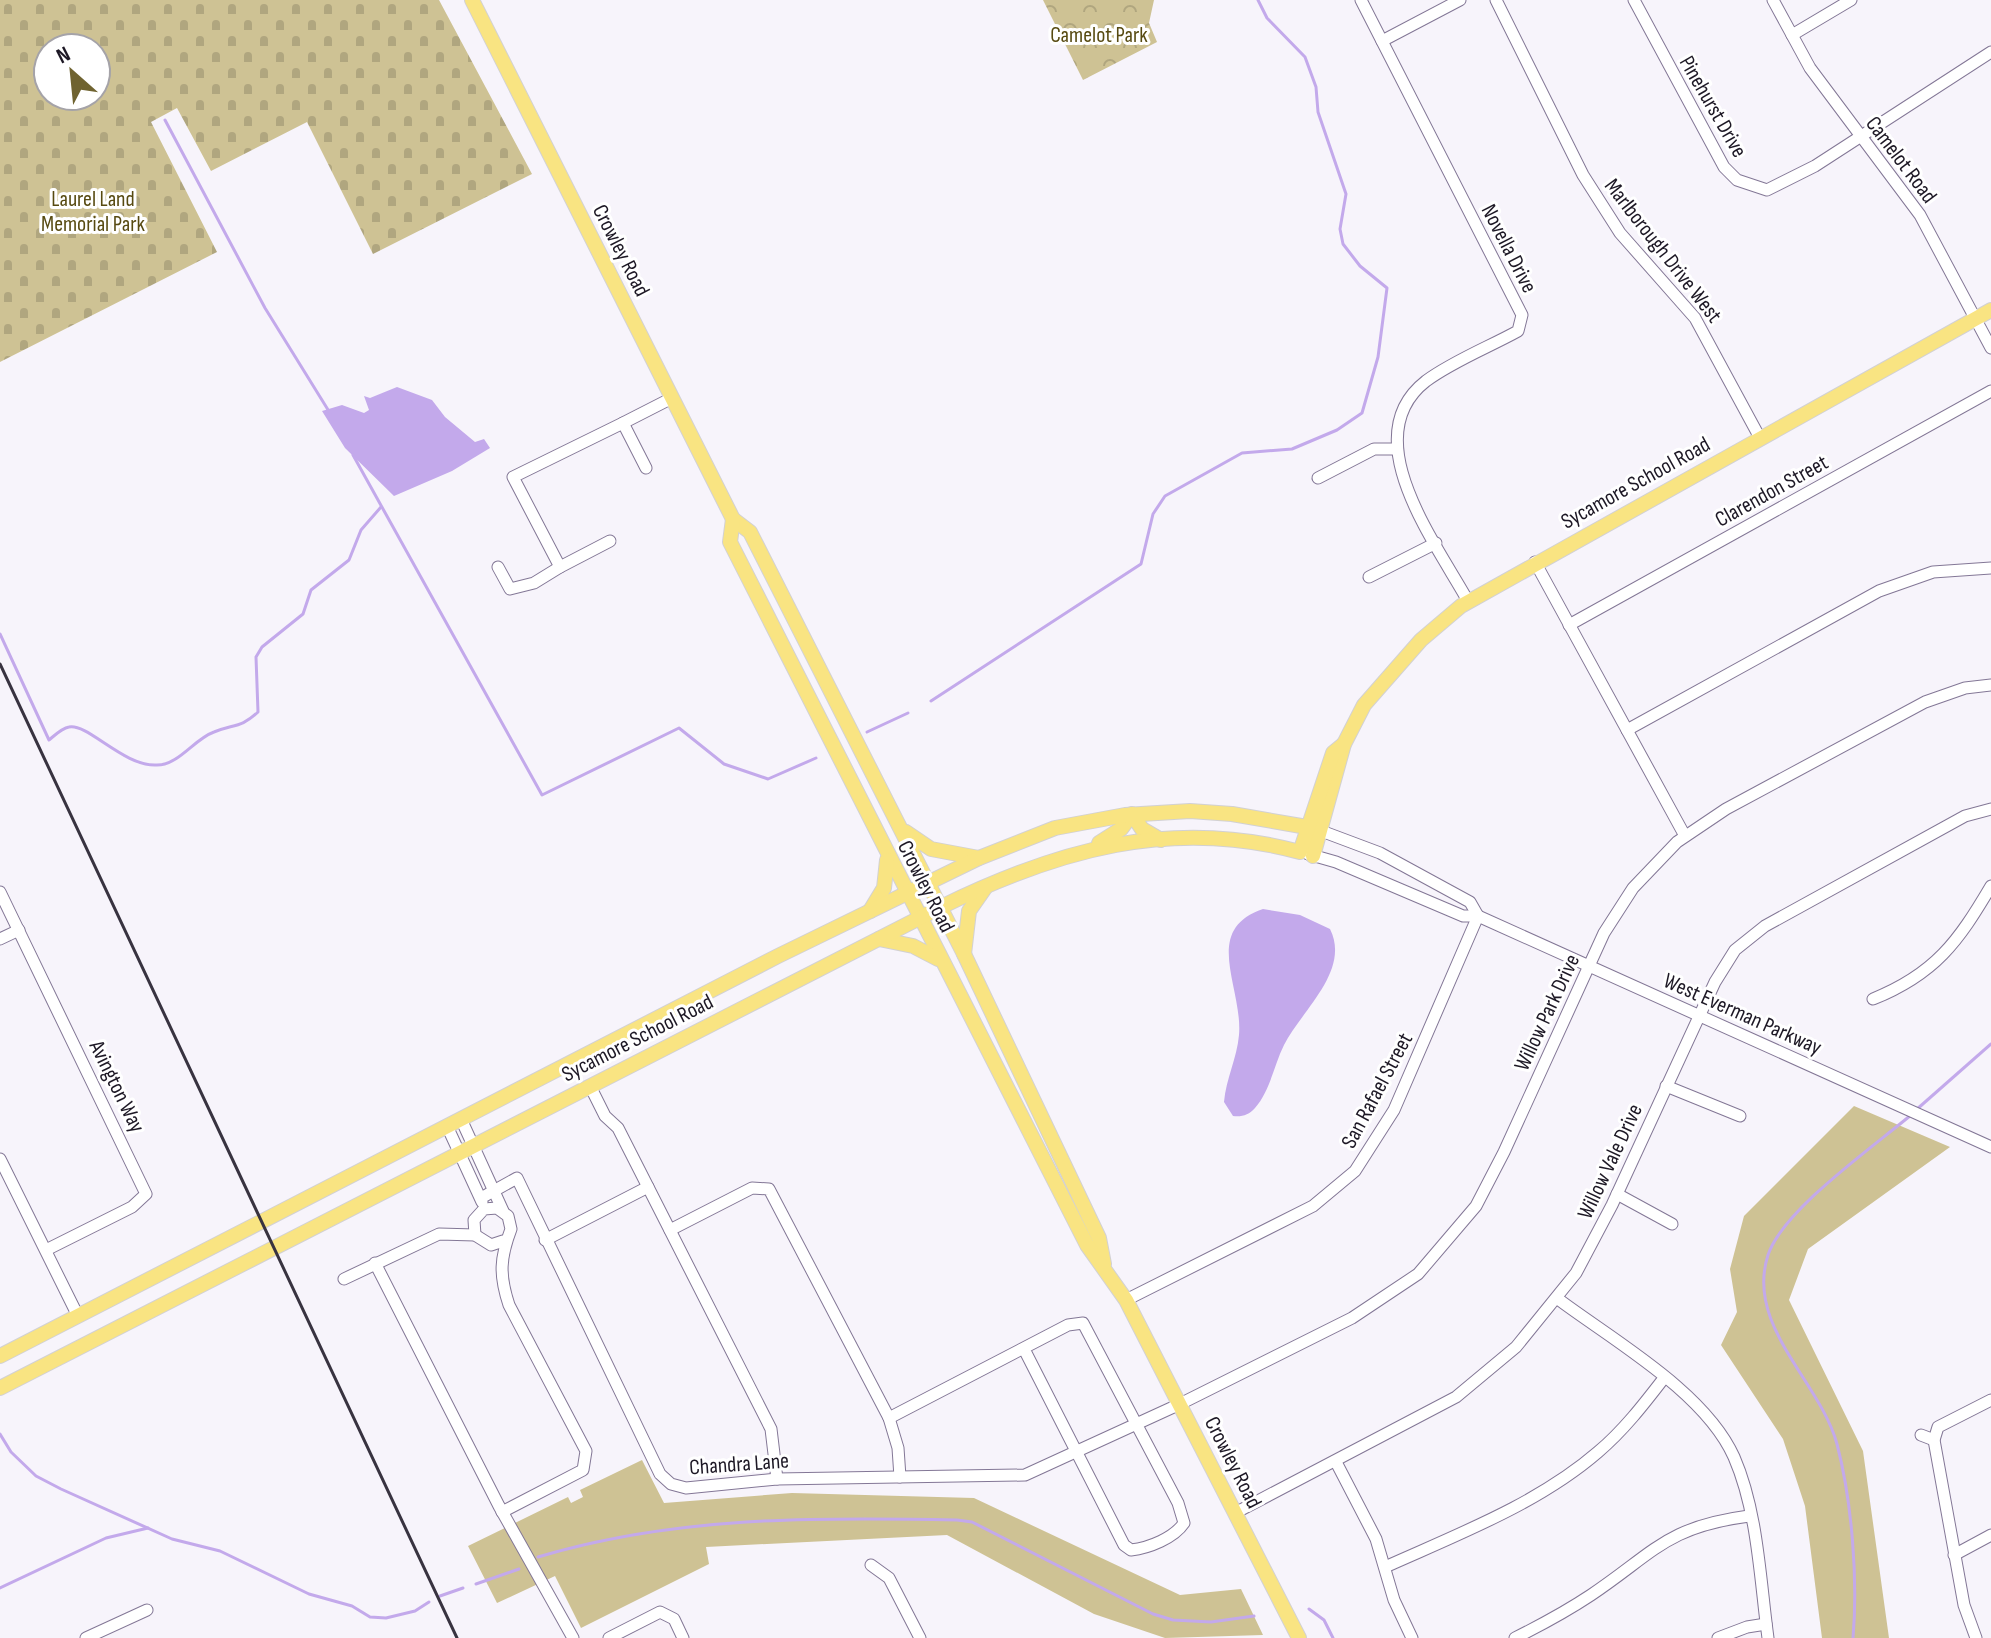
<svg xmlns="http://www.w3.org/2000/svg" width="1991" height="1638" font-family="'Sofia Sans Condensed',sans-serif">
	<defs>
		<pattern id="cemetery-stones" width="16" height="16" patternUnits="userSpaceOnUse" patternTransform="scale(2)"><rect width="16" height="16" fill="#cec294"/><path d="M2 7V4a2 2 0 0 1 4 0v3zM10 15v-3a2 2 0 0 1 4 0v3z" fill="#b0a67f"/></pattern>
		<pattern id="park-crowns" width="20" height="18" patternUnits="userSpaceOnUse" patternTransform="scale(2)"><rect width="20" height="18" fill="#cec294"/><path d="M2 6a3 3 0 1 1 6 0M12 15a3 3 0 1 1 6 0" fill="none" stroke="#b0a67f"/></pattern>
	</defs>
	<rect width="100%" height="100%" fill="#f7f4fb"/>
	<g fill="#cec294">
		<polygon points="1854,1106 1950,1147 1808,1249 1789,1300 1863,1451 1889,1638 1822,1638 1805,1506 1783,1439 1721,1345 1737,1312 1730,1269 1744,1216"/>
		<polygon points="642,1460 664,1503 792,1493 974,1498 1180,1595 1241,1589 1263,1635 1165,1638 1094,1614 947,1535 706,1547 709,1564 581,1628 555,1576 497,1603 468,1546 568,1497 571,1503 583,1497 580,1490"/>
	</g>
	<path fill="url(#cemetery-stones)" fill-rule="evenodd" d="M0,0H439L532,174L373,254L307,122L211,171L177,108L151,122L217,252L0,362ZM48,48H96V96H48Z"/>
	<polygon fill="url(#park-crowns)" points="1043,0 1154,0 1149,23 1157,42 1083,80"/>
	<g fill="#c3a9eb">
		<polygon points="397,387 432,400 445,417 475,442 484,439 490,448 452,471 394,496 345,448 322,411 342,405 364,413 369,410 364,396 370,398"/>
		<path d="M1263,909L1300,915L1330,929C1351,971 1301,1011 1284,1045C1274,1065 1270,1091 1255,1108C1249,1115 1242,1117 1233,1116L1224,1102C1226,1079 1237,1058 1239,1035C1243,987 1201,930 1263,909Z"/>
	</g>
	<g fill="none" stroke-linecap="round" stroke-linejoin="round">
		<g stroke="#c3a9eb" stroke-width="3">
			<polyline points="165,120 265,308 330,413"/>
			<polyline points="353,455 542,795 679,728 724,764 768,779 816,758"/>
			<path d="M0,634L49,740C55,735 62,728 69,727C88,723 124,767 157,765C179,765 194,739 214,732C234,724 241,728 258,712L256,657L262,647L303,614L311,590L349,560L361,530L381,507"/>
			<polyline points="931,701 1141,564 1153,514 1165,496 1242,453 1292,449 1337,430 1362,413 1378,357 1387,288 1360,266 1343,244 1340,229 1346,194 1318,112 1316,87 1305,57 1267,18 1258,0"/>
			<polyline points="867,732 908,713"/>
			<polyline points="1916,1110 1991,1044"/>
			<polyline points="0,1434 11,1452 36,1476 61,1489 172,1539 220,1551 309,1594 352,1606 370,1617 386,1618 415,1611 429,1602"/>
			<path d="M538,1557C675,1516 816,1517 957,1520L972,1522L1153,1614L1173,1620L1211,1622L1254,1616"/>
			<polyline points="476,1584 519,1569"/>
			<polyline points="0,1588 106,1538 148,1528"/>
			<polyline points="440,1596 463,1588"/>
			<polyline points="1309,1609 1324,1620 1333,1638"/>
			<path d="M1853,1638C1858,1579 1852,1502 1837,1444C1820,1381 1745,1326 1768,1255C1783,1210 1873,1147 1911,1115"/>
		</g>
		<g stroke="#837796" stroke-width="13">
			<g id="minor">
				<path d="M1361,0L1522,315L1518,331C1489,347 1453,361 1426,381C1354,437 1436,543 1468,601"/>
				<polyline points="1496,0 1583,175 1620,233 1695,318 1760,438"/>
				<polyline points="1634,0 1724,167 1737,180 1767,190 1815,166 1991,52"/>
				<polyline points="1773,0 1810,68 1920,215 1991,348"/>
				<polyline points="1792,35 1851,0"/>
				<polyline points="1382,41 1460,0"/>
				<polyline points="623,423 672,398"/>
				<polyline points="1318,478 1374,449 1397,449"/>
				<polyline points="1535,562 1685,836"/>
				<polyline points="498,567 510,589 534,583 560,567 513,477 623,423 646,468"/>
				<polyline points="560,567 610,541"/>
				<polyline points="1369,577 1436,543"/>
				<polyline points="1569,625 1991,391"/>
				<polyline points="1627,730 1879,591 1933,572 1991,568"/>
				<polyline points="1316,829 1380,853 1470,902 1478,916"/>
				<polyline points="1308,854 1336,862 1463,916 1478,916 1991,1147"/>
				<polyline points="0,892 146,1194 132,1207 46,1250"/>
				<polyline points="0,939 19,930"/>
				<path d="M1873,999C1935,974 1958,942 1991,886"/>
				<polyline points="590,1086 605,1116 618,1128 771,1429 777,1479"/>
				<polyline points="1666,1086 1740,1116"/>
				<polyline points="461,1119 503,1211"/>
				<polyline points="447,1126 482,1202"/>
				<polyline points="0,1159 78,1316"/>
				<polyline points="1617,1194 1672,1224"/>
				<polyline points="481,1198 517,1178 660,1474 671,1484 686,1488 777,1479 1025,1475 1180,1404 1352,1318 1418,1274 1476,1206 1504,1152 1604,933 1633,888 1677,842 1726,809 1925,702 1965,688 1991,685"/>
				<polyline points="670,1230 752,1188 769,1189 889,1418 898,1448 900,1477"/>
				<path d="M475,1235L474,1220L484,1209L497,1208L508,1216L511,1229C500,1258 499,1275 509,1305L586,1451L583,1470L502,1512"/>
				<polyline points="545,1240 648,1187"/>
				<polyline points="375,1263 499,1506 573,1638"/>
				<polyline points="344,1279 439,1234 475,1235 491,1245 503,1241"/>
				<path d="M1558,1299C1614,1341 1705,1392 1734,1457C1758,1512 1760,1580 1768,1638"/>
				<polyline points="1126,1300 1313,1206 1355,1171 1394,1110 1478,916"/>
				<path d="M889,1418L1068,1325L1083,1323L1178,1503L1184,1523C1174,1538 1149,1548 1131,1550L1124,1545L1024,1349"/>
				<polyline points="1921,1435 1934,1440"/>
				<polyline points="1336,1462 1376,1539 1394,1600 1412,1638"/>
				<polyline points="1235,1513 1456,1397 1516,1347 1576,1273 1612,1205 1715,982 1735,950 1765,926 1965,816 1991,809"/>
				<polyline points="1954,1555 1991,1535"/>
				<polyline points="871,1565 889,1578 920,1638"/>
				<path d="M1385,1567C1456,1535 1538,1504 1598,1452C1623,1431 1644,1404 1664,1378"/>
				<polyline points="86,1638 147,1610"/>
				<polyline points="609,1638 660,1612 674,1619 683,1638"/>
				<path d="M1515,1638C1541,1625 1567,1611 1591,1595C1655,1552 1666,1527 1749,1516"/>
				<polyline points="1718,1638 1747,1627 1766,1624"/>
				<polyline points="1976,1638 1964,1605 1934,1440 1938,1427 1991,1400"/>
			</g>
		</g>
		<g stroke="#d2d1d3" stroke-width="16">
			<g id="major">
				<polyline points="472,0 733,519 750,532 964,954 1099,1238 1104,1264"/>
				<polyline points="733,519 730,542 1087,1245 1126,1300 1299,1638"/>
				<polyline points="906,832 931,849 979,858"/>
				<polyline points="1099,843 1121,829 1132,814 1142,829 1161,840"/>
				<polyline points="1313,856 1344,744 1364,705 1421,640 1461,606 1991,310"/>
				<polyline points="870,911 884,888 887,860"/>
				<polyline points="879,939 913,946 938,959"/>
				<polyline points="964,954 969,911 985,888"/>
				<polyline points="0,1356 778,956 979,858 1055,828 1125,815 1190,811 1232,814 1307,827"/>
				<path d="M0,1388L941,907C1057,850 1171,817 1300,852L1333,753L1344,744"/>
			</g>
		</g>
		<use href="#minor" stroke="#fff" stroke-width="11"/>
		<use href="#major" stroke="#f9e482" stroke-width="14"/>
		<polyline stroke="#383340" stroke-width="3" points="0,664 457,1638"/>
	</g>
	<g text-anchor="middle" stroke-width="6" stroke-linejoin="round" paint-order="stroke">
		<g font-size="22" fill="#574a11" stroke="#fff">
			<text x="1099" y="42">Camelot Park</text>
			<text x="93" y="206">Laurel Land<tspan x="93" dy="25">Memorial Park</tspan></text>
		</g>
		<g font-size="22" fill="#1d1825" stroke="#fff">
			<text transform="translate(1714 106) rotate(60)" y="8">Pinehurst Drive</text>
			<text transform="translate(1902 159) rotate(53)" y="8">Camelot Road</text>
			<text transform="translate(1510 248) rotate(63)" y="8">Novella Drive</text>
			<text transform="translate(622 250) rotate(63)" y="8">Crowley Road</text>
			<text transform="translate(1664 250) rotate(52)" y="8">Marlborough Drive West</text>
			<text transform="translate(1635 482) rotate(-29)" y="8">Sycamore School Road</text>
			<text transform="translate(1771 490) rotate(-29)" y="8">Clarendon Street</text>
			<text transform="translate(927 886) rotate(63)" y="8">Crowley Road</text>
			<text transform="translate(1546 1012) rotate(-65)" y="8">Willow Park Drive</text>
			<text transform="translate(1743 1013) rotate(24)" y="8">West Everman Parkway</text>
			<text transform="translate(637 1037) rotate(-27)" y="8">Sycamore School Road</text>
			<text transform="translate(118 1086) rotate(64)" y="8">Avington Way</text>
			<text transform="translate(1376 1090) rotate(-62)" y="8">San Rafael Street</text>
			<text transform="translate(1609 1161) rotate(-65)" y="8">Willow Vale Drive</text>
			<text transform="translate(1234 1462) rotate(63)" y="8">Crowley Road</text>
			<text transform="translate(739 1463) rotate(-4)" y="8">Chandra Lane</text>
		</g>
	</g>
	<g transform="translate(72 72) rotate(333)"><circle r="38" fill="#ffffff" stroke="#a5a3a8" stroke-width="2"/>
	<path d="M0-6L14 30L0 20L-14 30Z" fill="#6f6330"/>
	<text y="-12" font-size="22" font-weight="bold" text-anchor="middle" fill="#1d1825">N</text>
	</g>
</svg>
